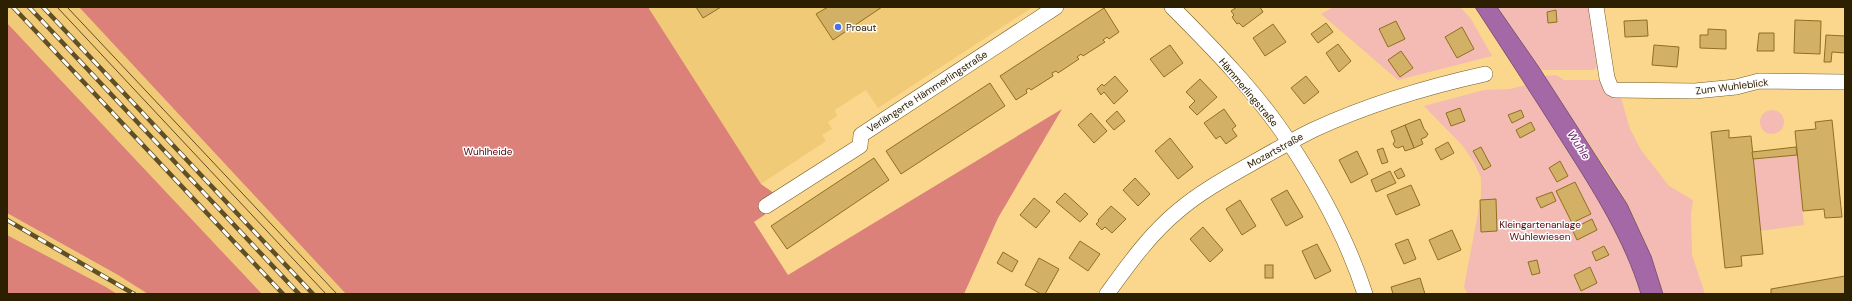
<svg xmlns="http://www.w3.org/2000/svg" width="1852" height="301" font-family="'DM Sans',sans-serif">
	<rect width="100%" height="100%" fill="#fad78c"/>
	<g fill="#f0ca76">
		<polygon points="7,7 79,7 346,294 262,294 7,23"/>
		<polygon points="648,7 1033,7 878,108 866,90 850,100 835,110 837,116 828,122 832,129 822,135 826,141 761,184"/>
		<polygon points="7,213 118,275 148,294 117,294 106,287 7,235"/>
	</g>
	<g fill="#f4bab4">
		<polygon points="1334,7 1460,7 1471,19 1492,56 1398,80 1321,14"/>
		<polygon points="1497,7 1590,7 1598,62 1597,67 1593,70 1540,70"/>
		<path d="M1556,75L1564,80H1598L1620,94L1630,129L1641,150L1669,186L1693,200L1691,214L1692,255L1705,294H1663C1653,263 1643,232 1627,203C1602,159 1570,118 1543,76Z"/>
		<path d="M1526,85C1566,149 1620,222 1641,294H1468L1464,287L1481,197V178L1475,164L1463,146L1424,106L1484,90L1510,89Z"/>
		<circle cx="1772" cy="122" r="12"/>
		<polygon points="1797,155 1804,225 1760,231 1753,159"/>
	</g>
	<g fill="#dc817a">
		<polygon points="79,7 648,7 761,184 785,201 754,222 788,275 1062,109 998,218 964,294 346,294"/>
		<polygon points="7,23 262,294 148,294 118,275 7,213"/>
		<polygon points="7,235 106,287 117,294 7,294"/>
	</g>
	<path fill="#a468a6" stroke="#805274" d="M1475,7H1497L1538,66L1627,204L1651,256L1663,294H1641C1625,241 1594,192 1564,145C1535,99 1505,53 1475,7Z"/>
	<g fill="#d2b065" stroke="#8f6f20">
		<polygon points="696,7 721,7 703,18"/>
		<polygon points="828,7 882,7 833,40 816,14"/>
		<polygon points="1237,7 1260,7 1263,12 1243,27 1239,23 1237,24 1232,17 1234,15 1231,11"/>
		<polygon points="1104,8 1119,32 1109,39 1107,37 1103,40 1105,42 1083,56 1081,54 1077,57 1079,59 1058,73 1056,71 1052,73 1053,76 1031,90 1029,88 1026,90 1027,93 1016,100 1000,76"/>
		<polygon points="1556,10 1557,22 1548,23 1547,12"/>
		<polygon points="1647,20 1648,36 1625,37 1624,21"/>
		<polygon points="1795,20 1821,21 1820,54 1794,53"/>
		<polygon points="1396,21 1405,39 1388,47 1379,29"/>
		<polygon points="1326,23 1333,32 1318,43 1311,34"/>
		<polygon points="1273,24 1286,42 1265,56 1253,38"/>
		<polygon points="1462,27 1474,49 1457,58 1445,37"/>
		<polygon points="1708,29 1726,30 1726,49 1700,48 1700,35 1708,35"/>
		<polygon points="1759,33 1774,33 1774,51 1757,51"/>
		<polygon points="1826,35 1845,36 1845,53 1832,52 1831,62 1824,62"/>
		<polygon points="1338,44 1351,61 1339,72 1326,53"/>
		<polygon points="1170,45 1183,63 1164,77 1150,59"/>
		<polygon points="1654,45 1679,47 1677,67 1652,65"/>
		<polygon points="1401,51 1413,68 1400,77 1388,60"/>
		<polygon points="1115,76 1128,91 1114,104 1104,92 1101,95 1097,89 1102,84 1104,86"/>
		<polygon points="1306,76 1319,92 1304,104 1291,88"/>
		<polygon points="1200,79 1217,97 1197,115 1189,107 1195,101 1186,92"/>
		<polygon points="990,83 1005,106 901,174 886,151"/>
		<polygon points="1460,108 1465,121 1451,126 1446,113"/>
		<polygon points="1224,109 1236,126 1232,129 1237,136 1226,144 1220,136 1216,139 1204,123"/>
		<polygon points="1521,110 1524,117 1512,123 1508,115"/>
		<polygon points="1117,111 1125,121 1114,130 1106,121"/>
		<polygon points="1091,113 1107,131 1094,143 1078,125"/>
		<polygon points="1420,119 1424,129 1428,134 1426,137 1421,139 1423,144 1414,148 1405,125"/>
		<polygon points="1832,120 1842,217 1825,218 1824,209 1803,211 1795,131 1816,129 1815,122"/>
		<polygon points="1531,122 1535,130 1520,138 1516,130"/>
		<polygon points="1405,125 1414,148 1405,151 1403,146 1398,148 1395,147 1393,144 1395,141 1391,131"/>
		<polygon points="1729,130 1729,138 1751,136 1763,254 1741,256 1742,266 1725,268 1711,132"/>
		<polygon points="1170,138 1193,167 1178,179 1155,151"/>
		<polygon points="1448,142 1454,153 1441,160 1435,149"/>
		<polygon points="1481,147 1491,166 1484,170 1473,151"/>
		<polygon points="1796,147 1797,155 1753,159 1752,152"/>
		<polygon points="1383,148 1388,162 1382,164 1377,150"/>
		<polygon points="1357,151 1368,174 1351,183 1339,160"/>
		<polygon points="874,158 889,180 787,249 771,226"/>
		<polygon points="1560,161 1568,176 1557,182 1549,168"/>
		<polygon points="1401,168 1405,176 1398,179 1394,172"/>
		<polygon points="1390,171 1396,183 1376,192 1371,180"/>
		<polygon points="1135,178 1150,194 1138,206 1123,190"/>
		<polygon points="1575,182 1591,214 1572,223 1556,191"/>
		<polygon points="1411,185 1420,205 1396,215 1387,195"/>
		<polygon points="1287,190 1303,217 1286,226 1271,199"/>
		<polygon points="1552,192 1556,201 1541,208 1536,198"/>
		<polygon points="1065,193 1088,214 1080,222 1056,202"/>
		<polygon points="1034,198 1050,211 1036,228 1020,215"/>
		<polygon points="1496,199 1497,231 1481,232 1480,200"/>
		<polygon points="1240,200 1256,226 1242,235 1226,209"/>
		<polygon points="1111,206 1126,219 1112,233 1105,227 1102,230 1096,224 1099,221 1098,220"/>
		<polygon points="1592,219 1597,230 1577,240 1572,229"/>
		<polygon points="1203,227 1223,250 1210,262 1190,239"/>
		<polygon points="1452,230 1461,250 1438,260 1429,240"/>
		<polygon points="1408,239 1416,259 1404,264 1395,244"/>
		<polygon points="1080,241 1100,254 1088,271 1069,258"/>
		<polygon points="1317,244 1331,271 1315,279 1302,251"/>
		<polygon points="1604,246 1609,255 1596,261 1592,252"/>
		<polygon points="1003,252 1018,261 1012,272 997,263"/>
		<polygon points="1039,258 1059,269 1045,294 1041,294 1025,285"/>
		<polygon points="1537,260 1540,273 1532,275 1528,262"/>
		<rect x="1265" y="265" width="8" height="13"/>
		<polygon points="1590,267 1597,283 1581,291 1574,275"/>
		<polygon points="1845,276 1845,294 1771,294 1771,289"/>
		<polygon points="1420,278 1425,294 1393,294 1391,287"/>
	</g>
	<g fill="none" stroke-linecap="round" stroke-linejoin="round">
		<g stroke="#755c23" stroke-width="16">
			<g id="street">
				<path d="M1172,7C1212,47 1259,95 1289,142C1320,189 1348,241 1365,294"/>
				<polyline points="1596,7 1607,78 1611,88 1615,90 1695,91 1736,87 1759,81 1845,82"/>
				<polyline points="766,206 860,146 861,135 1056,7"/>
				<path d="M1107,294C1128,265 1150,234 1178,211C1199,193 1224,179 1249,165C1270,153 1291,141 1313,130C1367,105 1426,87 1485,74"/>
			</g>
		</g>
		<use href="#street" stroke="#fff" stroke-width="15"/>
		<g stroke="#604e24" stroke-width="1">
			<polyline points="57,7 326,294"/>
			<polyline points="67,7 337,294"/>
		</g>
		<g stroke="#604e24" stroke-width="4.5">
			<g id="rail">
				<polyline points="13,7 283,294"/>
				<polyline points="29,7 299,294"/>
				<polyline points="43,7 313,294"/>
				<polyline points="7,220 134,294"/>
			</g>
		</g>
		<use href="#rail" stroke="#fcfcfc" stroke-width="3" stroke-dasharray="9" stroke-linecap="butt"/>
	</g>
	<circle fill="#4772e5" stroke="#fcfcfc" stroke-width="1.5" cx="838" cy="27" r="4"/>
	<g text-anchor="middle" stroke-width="3" stroke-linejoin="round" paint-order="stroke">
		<g font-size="10" fill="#2d2001" stroke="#fcfcfc" text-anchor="start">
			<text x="846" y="31">Proaut</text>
		</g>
		<g font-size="10" fill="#2d2001" stroke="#fcfcfc">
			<text transform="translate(1732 86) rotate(-7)" y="4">Zum Wuhleblick</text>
			<text transform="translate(927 91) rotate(-33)" y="4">Verlängerte Hämmerlingstraße</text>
			<text transform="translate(1249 92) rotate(50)" y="4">Hämmerlingstraße</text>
			<text transform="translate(1275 150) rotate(-29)" y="4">Mozartstraße</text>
		</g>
		<g font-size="10" fill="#5b060c" stroke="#fcfcfc">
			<text x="488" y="155">Wuhlheide</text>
			<text x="1540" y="228">Kleingartenanlage<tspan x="1540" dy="12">Wuhlewiesen</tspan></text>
		</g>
		<g font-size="11" font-style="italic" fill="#6b216f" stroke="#fcfcfc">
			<text transform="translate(1579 145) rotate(57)" y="4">Wuhle</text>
		</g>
	</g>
	<rect width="1852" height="301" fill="none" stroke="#2d2001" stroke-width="16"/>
</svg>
